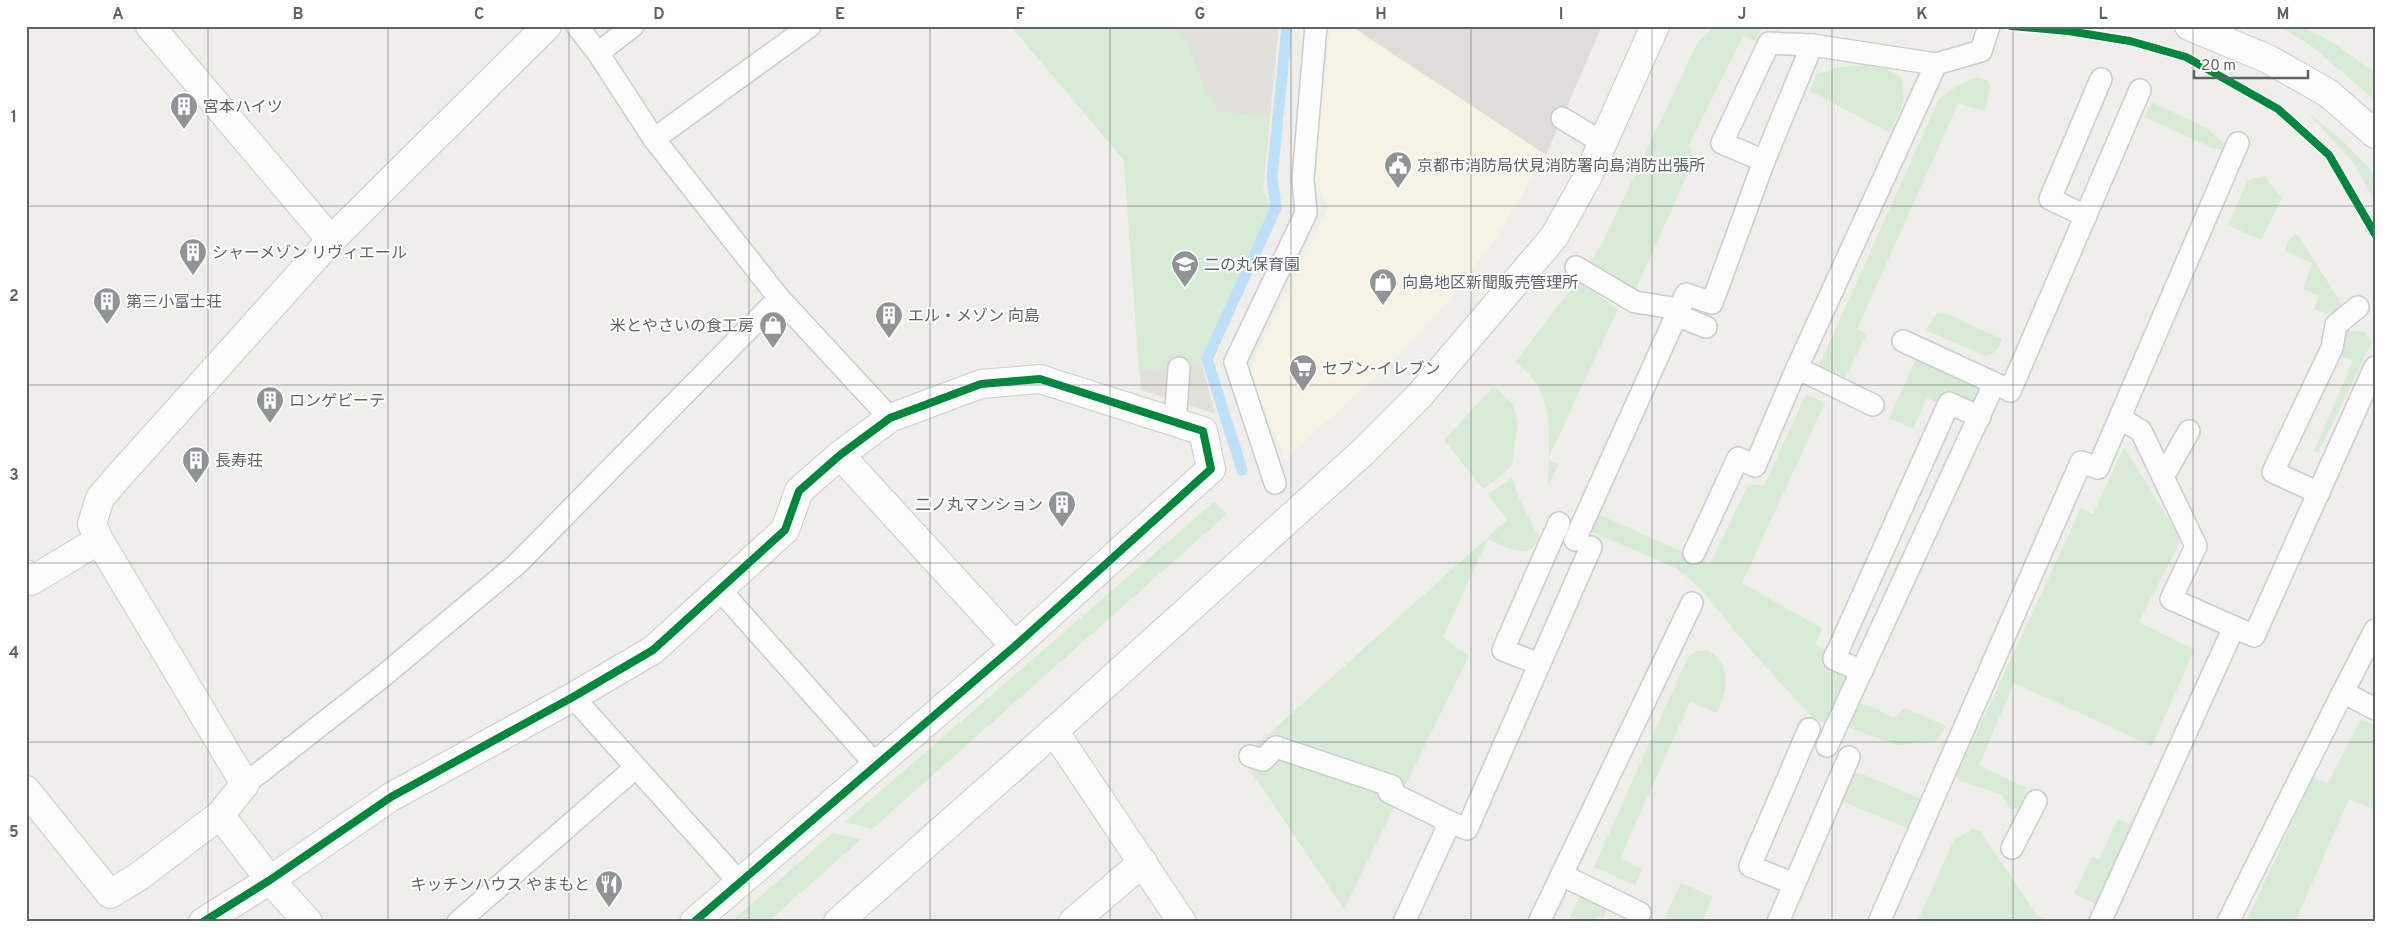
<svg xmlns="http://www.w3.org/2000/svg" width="2401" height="948" font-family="Overpass,'Noto Sans JP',sans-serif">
	<rect width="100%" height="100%" fill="#efeeea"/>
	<polygon fill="#f7f3e4" points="1330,26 1602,26 1546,155 1493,242 1443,307 1396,358 1285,459 1249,370 1329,208 1314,181"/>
	<polygon fill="#dfddda" points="1351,26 1602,26 1546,155"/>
	<polygon fill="#e2e0da" points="1011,26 1279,26 1263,190 1272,210 1202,365 1215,414 1141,390 1124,160"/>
	<g fill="#d8ebd6">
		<polygon points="1011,26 1172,26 1187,41 1205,91 1219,112 1269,116 1263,190 1272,210 1202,365 1139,371 1124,160"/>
		<polygon points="1715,26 1762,26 1755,41 1743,36 1689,145 1694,160 1634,293 1586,267 1601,246 1698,42"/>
		<polygon points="2279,26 2301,26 2334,43 2375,73 2375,100 2313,47"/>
		<path d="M1868,65L1889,70L1901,77C1907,101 1901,111 1889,132L1810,91L1816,75L1839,67Z"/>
		<polygon points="1978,77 1987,80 1991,87 1985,111 1958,104 1857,329 1867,334 1844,379 1819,366 1939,99 1959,85"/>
		<polygon points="2152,102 2206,128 2232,150 2215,149 2144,117"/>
		<polygon points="2307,112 2342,140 2375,174 2375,202 2353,162"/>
		<polygon points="2264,176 2282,198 2261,240 2228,225 2248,180"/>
		<polygon points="2295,234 2299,236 2342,305 2337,317 2314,309 2319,296 2303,289 2312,263 2285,251 2288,241"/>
		<path d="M1577,281L1618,309L1548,459L1559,464L1548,486C1548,439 1558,392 1515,362Z"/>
		<path d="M1945,313L2002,339C1998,349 1996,354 1985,356L1926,330L1936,314Z"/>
		<polygon points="2343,330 2365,332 2372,342 2318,453 2314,451 2353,361 2338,355"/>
		<polygon points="1916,359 1981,388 1974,404 1946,392 1940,404 1927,398 1913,429 1889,418"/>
		<polygon points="1494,386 1512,403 1518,421 1512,465 1502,475 1483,489 1444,440"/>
		<polygon points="1806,394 1825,403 1742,583 1822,628 1815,645 1827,651 1854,673 1828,724 1814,719 1754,654 1699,587 1676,568 1590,531 1598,514 1710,564 1749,484 1764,486"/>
		<polygon points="2124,447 2181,540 2139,622 2194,650 2152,746 2014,683 1979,765 2027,788 2019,808 2011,809 2001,794 1960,781 1957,775 2081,508 2093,514"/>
		<path d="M1512,478L1521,503L1539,537C1531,563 1505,546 1488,539L1443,637L1469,656L1344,909L1242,758L1507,520L1488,494Z"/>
		<polygon points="1214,502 1227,514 872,829 845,822"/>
		<path d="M1707,650C1734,665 1727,690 1717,713L1690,702L1620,858L1642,869L1635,885L1594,867L1688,657L1697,651Z"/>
		<polygon points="1857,703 1871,706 1894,718 1905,708 1946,726 1937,741 1896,745 1846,726"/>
		<polygon points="2361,719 2375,725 2375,805 2373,809 2349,799 2295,922 2246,922 2313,778 2328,783"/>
		<polygon points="1855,773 1865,775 1923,800 1909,829 1839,800 1848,779"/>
		<polygon points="2118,819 2135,827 2098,905 2074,894 2092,856 2099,859"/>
		<polygon points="1972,829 1980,831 2037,915 2051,922 1917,922 1954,840"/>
		<polygon points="833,833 861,839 768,922 731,922"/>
		<polygon points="1681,883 1713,897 1702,922 1663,922"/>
		<polygon points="1580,896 1607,909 1603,918 1597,916 1594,922 1568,922"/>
	</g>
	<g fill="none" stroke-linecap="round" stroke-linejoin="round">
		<polyline stroke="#bfe0f9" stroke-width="11" points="1242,470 1207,359 1276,208 1272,177 1287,26"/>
		<g stroke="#cbcccc" stroke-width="24">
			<g id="lane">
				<polyline points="577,26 598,53 654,139 779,298 890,418"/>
				<polyline points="598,53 633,26"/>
				<polyline points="1562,118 1603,143"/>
				<polyline points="654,139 810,26"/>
				<polyline points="1764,161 1722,143 1769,43 1812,45"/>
				<polyline points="2086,216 2050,199 2101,79"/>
				<polyline points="1576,267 1635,302 1679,309"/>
				<polyline points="1676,315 1706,327"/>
				<polyline points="1903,341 2007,389"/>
				<polyline points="1797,368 1936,64"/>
				<polyline points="2010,391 2140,90"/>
				<polyline points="1175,423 1179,368"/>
				<polyline points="2163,477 2189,431"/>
				<polyline points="1275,483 1235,362 1306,213 1303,179 1316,26"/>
				<polyline points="2319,493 2273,472 2332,348 2336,325 2358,307"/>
				<polyline points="1575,540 1686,294 1712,303 1764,161 1812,45 1936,64 1981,51 1989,26"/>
				<polyline points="1694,553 1738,458 1755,466 1797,368 1873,405"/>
				<polyline points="720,590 876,765"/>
				<polyline points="2234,627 2254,636 2375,367"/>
				<polyline points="1539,664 1503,650 1559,523"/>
				<polyline points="1862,671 1834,659 1949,403 1980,417"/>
				<polyline points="2343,692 2375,630"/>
				<polyline points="573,697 739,882"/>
				<polyline points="1827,746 1994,384"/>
				<polyline points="1250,756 1263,760 1276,747 1392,786 1389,792 1450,822"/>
				<polyline points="245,784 382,677 517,564 779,298"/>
				<polyline points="2012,848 2036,801"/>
				<polyline points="1562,875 1640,913"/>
				<polyline points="1794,884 1750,866 1809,729"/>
				<polyline points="458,922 635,768"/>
				<polyline points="1404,922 1450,822 1467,829 1591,547"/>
				<polyline points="1539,922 1692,603"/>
				<polyline points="1778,922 1849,757"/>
				<polyline points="1879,922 2081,462 2098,468 2238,143"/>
				<polyline points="2100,922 2234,627 2171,599 2196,546 2141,431 2120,418"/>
				<polyline points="2228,922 2343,692 2375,709"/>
			</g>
		</g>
		<g stroke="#cbcccc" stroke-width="30">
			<g id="street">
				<polyline points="150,26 331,240"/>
				<polyline points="840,455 1015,646"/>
				<polyline points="99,540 92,524 100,498 118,477 331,240 547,26"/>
				<polyline points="26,574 31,581 99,540 245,784 220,815 138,877 110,894 26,790"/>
				<polyline points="220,815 270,880 308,922"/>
				<polyline points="203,922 270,880 391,797 573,697 653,650 785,530 799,491 840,455 890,418 981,384 1040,379 1203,431 1211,469 1015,646 694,922"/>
				<polyline points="1073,922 1143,862"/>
			</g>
		</g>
		<g stroke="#cacacb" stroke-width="30">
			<g id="secondary">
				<polyline points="2189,26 2268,59 2328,93 2375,134"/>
				<polyline points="1054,731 1182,922"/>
				<polyline points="838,922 1054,731 1363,452 1419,396 1554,237 1587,178 1655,26"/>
			</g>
		</g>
		<use href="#lane" stroke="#fdfcfc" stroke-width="21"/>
		<use href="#street" stroke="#fdfcfc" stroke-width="28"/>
		<use href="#secondary" stroke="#fdfcfc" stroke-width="28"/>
		<g stroke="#fff" stroke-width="11">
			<g id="cycleway">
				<polyline points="2011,26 2068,31 2130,41 2186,57 2278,109 2329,155 2375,234"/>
				<polyline points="203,922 270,880 391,797 573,697 653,650 785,530 799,491 840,455 890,418 981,384 1040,379 1203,431 1211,469 1015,646 694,922"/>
			</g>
		</g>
		<use href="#cycleway" stroke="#00873e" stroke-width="8"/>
	</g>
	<path fill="none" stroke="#5f6368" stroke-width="1" stroke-opacity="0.55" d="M208,26V922M388,26V922M569,26V922M749,26V922M930,26V922M1110,26V922M1291,26V922M1471,26V922M1652,26V922M1832,26V922M2013,26V922M2193,26V922M26,206H2375M26,385H2375M26,563H2375M26,742H2375"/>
	<defs>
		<g id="building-pin" transform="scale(1.4375)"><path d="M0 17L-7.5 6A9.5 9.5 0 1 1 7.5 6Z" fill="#919496" stroke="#fff"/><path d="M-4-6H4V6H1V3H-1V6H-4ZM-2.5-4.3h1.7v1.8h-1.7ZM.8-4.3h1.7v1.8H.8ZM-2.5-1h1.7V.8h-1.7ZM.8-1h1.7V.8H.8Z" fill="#fff"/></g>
		<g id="civic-pin" transform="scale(1.4375)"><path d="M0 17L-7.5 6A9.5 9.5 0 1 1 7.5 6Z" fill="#919496" stroke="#fff"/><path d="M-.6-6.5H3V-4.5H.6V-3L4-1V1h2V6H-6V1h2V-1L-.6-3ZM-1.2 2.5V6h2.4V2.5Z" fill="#fff"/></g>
		<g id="school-pin" transform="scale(1.4375)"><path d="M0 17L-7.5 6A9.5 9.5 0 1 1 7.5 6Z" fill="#919496" stroke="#fff"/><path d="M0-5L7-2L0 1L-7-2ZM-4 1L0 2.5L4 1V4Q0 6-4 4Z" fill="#fff"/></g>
		<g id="shop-pin" transform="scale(1.4375)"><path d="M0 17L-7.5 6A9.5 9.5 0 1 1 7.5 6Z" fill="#919496" stroke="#fff"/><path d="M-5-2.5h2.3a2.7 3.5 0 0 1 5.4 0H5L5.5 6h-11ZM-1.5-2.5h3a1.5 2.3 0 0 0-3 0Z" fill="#fff"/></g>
		<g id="supermarket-pin" transform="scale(1.4375)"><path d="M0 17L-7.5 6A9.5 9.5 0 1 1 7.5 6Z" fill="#919496" stroke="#fff"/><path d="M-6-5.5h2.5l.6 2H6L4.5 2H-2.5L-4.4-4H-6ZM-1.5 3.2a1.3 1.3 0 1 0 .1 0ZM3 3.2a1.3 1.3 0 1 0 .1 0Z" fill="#fff"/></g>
		<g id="restaurant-pin" transform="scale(1.4375)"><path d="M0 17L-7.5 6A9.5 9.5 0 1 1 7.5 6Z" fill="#919496" stroke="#fff"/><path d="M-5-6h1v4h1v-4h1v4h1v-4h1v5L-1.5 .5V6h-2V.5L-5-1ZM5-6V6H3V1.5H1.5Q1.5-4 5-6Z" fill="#fff"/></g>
	</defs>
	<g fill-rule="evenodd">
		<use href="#building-pin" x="184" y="106"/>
		<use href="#civic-pin" x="1398" y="165"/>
		<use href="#building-pin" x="193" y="252"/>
		<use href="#school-pin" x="1185" y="264"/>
		<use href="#shop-pin" x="1383" y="282"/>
		<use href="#building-pin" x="107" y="301"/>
		<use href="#building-pin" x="889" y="315"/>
		<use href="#shop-pin" x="773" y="325"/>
		<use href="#supermarket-pin" x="1303" y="368"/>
		<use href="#building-pin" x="270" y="400"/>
		<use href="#building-pin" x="196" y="460"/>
		<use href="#building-pin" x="1062" y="504"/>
		<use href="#restaurant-pin" x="609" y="884"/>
	</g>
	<g text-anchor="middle" stroke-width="4" stroke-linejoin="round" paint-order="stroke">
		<g font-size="16" fill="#5f6368" stroke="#fff" text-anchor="start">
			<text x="203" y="112">宮本ハイツ</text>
			<text x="1417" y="171">京都市消防局伏見消防署向島消防出張所</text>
			<text x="212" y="258">シャーメゾン リヴィエール</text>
			<text x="1204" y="270">二の丸保育園</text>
			<text x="1402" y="288">向島地区新聞販売管理所</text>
			<text x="126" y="307">第三小富士荘</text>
			<text x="908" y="321">エル・メゾン 向島</text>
			<text x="754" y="331" text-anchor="end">米とやさいの食工房</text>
			<text x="1322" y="374">セブン-イレブン</text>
			<text x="289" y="406">ロンゲビーテ</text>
			<text x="215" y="466">長寿荘</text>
			<text x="1043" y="510" text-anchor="end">二ノ丸マンション</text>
			<text x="590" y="890" text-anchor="end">キッチンハウス やまもと</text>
		</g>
	</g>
	<rect width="2401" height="948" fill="none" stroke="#ffffff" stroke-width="55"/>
	<path d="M2194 70v8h114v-8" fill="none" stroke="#5f6368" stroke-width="2.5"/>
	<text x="2201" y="70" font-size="15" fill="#5f6368" stroke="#ffffff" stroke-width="4" paint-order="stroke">20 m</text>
	<rect x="28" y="28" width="2346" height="892" fill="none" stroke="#5f6368" stroke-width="2"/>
	<g font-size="16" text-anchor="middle" font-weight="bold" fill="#5f6368">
		<text x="118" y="19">A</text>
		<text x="298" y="19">B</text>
		<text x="479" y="19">C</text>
		<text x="659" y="19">D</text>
		<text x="840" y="19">E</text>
		<text x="1020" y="19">F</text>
		<text x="1200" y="19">G</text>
		<text x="1381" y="19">H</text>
		<text x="1561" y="19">I</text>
		<text x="1742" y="19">J</text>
		<text x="1922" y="19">K</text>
		<text x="2103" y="19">L</text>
		<text x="2283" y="19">M</text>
		<text x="14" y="122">1</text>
		<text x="14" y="301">2</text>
		<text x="14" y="480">3</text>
		<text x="14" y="658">4</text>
		<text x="14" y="837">5</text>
	</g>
</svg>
